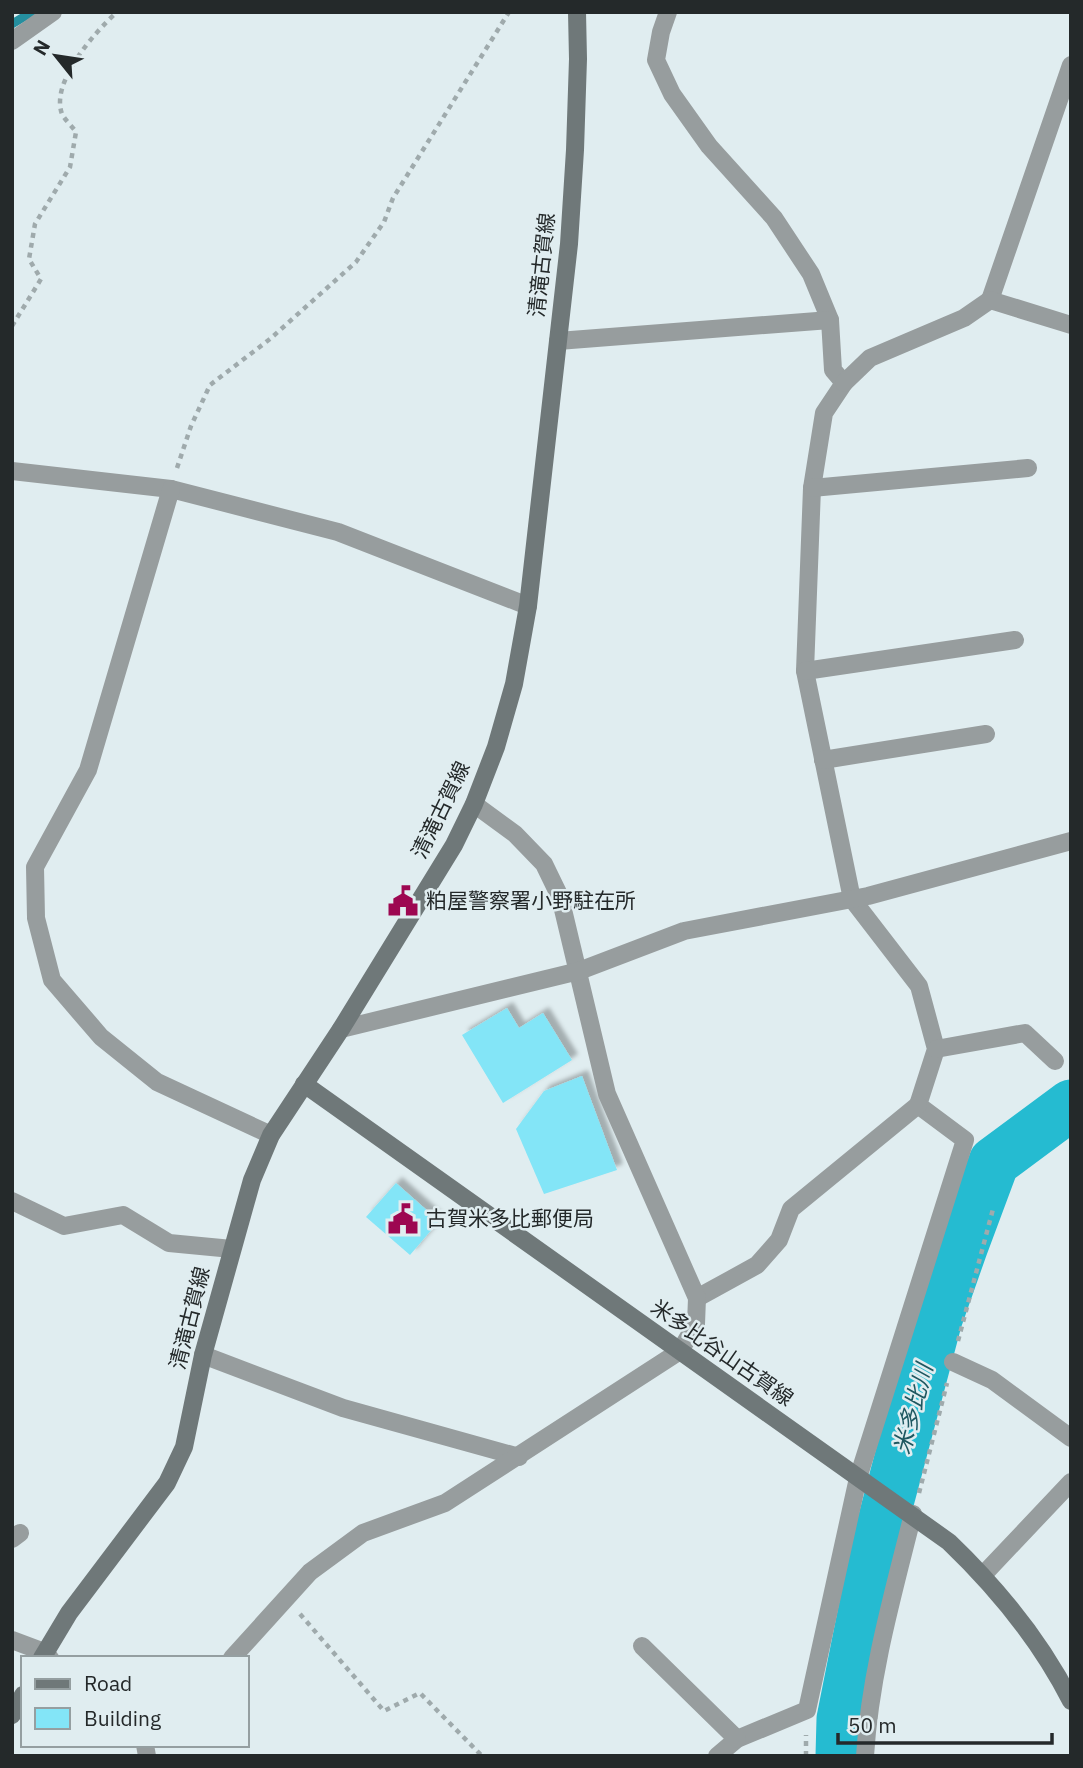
<svg xmlns="http://www.w3.org/2000/svg" width="1083" height="1768" font-family="'IBM Plex Sans','Noto Sans JP',sans-serif">
	<defs>
		<filter id="shadow"><feDropShadow dx="6" dy="-6" stdDeviation="2" flood-color="#0004"/></filter>
	</defs>
	<rect width="100%" height="100%" fill="#e0edf0"/>
	<g fill="none" stroke-linecap="round" stroke-linejoin="round">
		<polyline stroke="#258f9f" stroke-width="9" points="12,24 32,12"/>
		<polyline stroke="#25bbd1" stroke-width="51" points="841,1756 842,1719 876,1548 937,1319 962,1248 994,1162 1071,1105"/>
	</g>
	<g fill="#83e5f7" filter="url(#shadow)">
		<polygon points="507,1008 519,1028 543,1013 572,1060 503,1103 462,1035"/>
		<polygon points="582,1076 617,1170 544,1194 516,1129 544,1091"/>
		<polygon points="396,1183 439,1221 410,1255 366,1217"/>
	</g>
	<g fill="none" stroke-linecap="round" stroke-linejoin="round">
		<g stroke="#9faaac" stroke-width="4.5" stroke-dasharray="5 5" stroke-linecap="butt">
			<path d="M12,326L41,279L29,259L35,224L70,167L76,132C72,126 65,120 62,114C50,82 95,32 117,12"/>
			<polyline points="177,468 191,426 210,385 270,339 356,262 384,222 393,198 509,12"/>
			<polyline points="958,1341 993,1209"/>
			<polyline points="919,1493 947,1383"/>
			<polyline points="300,1614 384,1711 420,1693 482,1756"/>
			<polyline points="806,1756 806,1735"/>
		</g>
		<g stroke="#979d9e" stroke-width="18">
			<polyline points="668,12 661,32 656,60 672,94 709,146 774,218 811,274 830,320"/>
			<polyline points="12,41 53,12"/>
			<polyline points="990,300 1071,65"/>
			<polyline points="558,341 830,320 833,370 844,383 824,413 812,488 805,671 852,899 919,986 936,1049 918,1105 965,1140 858,1478 807,1710 737,1739 717,1756"/>
			<polyline points="844,383 870,358 964,318 990,300 1071,325"/>
			<polyline points="12,471 171,489 338,532 528,606"/>
			<polyline points="812,488 1028,468"/>
			<polyline points="171,489 88,770 35,867 36,918 52,980 101,1037 157,1082 271,1135"/>
			<polyline points="805,671 1015,640"/>
			<polyline points="823,760 986,734"/>
			<polyline points="936,1049 1025,1033 1055,1061"/>
			<polyline points="12,1201 64,1226 123,1215 169,1243 232,1249"/>
			<polyline points="697,1298 757,1265 779,1240 791,1209 918,1105"/>
			<polyline points="203,1355 343,1408 519,1457"/>
			<polyline points="953,1362 992,1380 1071,1438"/>
			<polyline points="12,1539 20,1533"/>
			<polyline points="983,1575 1071,1482"/>
			<polyline points="12,1640 44,1652 50,1658"/>
			<polyline points="642,1646 737,1739"/>
			<polyline points="232,1658 310,1572 363,1533 445,1503 680,1351 696,1324 697,1298 607,1094 560,897 544,864 515,834 474,804"/>
			<polyline points="145,1745 147,1756"/>
			<path d="M865,1756C870,1674 893,1594 913,1514"/>
		</g>
		<polyline stroke="#979d9e" stroke-width="18" points="341,1029 579,971 684,931 868,896 1071,841"/>
		<g stroke="#6f7879" stroke-width="18">
			<path d="M304,1084L949,1542C998,1589 1040,1640 1071,1701"/>
			<polyline points="42,1658 69,1613 167,1483 184,1447 203,1355 252,1180 271,1135 341,1029 454,845 474,804 496,747 514,684 528,606 569,244 575,150 578,59 577,12"/>
			<polyline points="12,1715 23,1695"/>
		</g>
	</g>
	<defs>
		<g id="civic-bare" transform="scale(2.415)"><path d="M-.6-6.5H3V-4.5H.6V-3L4-1V1h2V6H-6V1h2V-1L-.6-3ZM-1.2 2.5V6h2.4V2.5Z" fill="#9d0751" stroke="#e0edf0" stroke-width="2.5" paint-order="stroke"/></g>
	</defs>
	<g fill-rule="evenodd">
		<use href="#civic-bare" x="403" y="901"/>
		<use href="#civic-bare" x="403" y="1219"/>
	</g>
	<g text-anchor="middle" stroke-width="5" stroke-linejoin="round" paint-order="stroke">
		<g font-size="21" fill="#24292a" stroke="#e0edf0">
			<text transform="translate(542 265) rotate(-84)" y="7">清滝古賀線</text>
			<text transform="translate(441 810) rotate(-64)" y="7">清滝古賀線</text>
			<text transform="translate(190 1318) rotate(-76)" y="7">清滝古賀線</text>
			<text transform="translate(722 1353) rotate(35)" y="7">米多比谷山古賀線</text>
		</g>
		<g font-size="21" fill="#24292a" stroke="#e0edf0" text-anchor="start">
			<text x="426" y="908">粕屋警察署小野駐在所</text>
			<text x="426" y="1226">古賀米多比郵便局</text>
		</g>
		<g font-size="23" font-style="italic" fill="#1e5760" stroke="#e0edf0">
			<text transform="translate(913 1409) rotate(-75)" y="8">米多比川</text>
		</g>
	</g>
	<rect width="1083" height="1768" fill="none" stroke="#24292a" stroke-width="28"/>
	<rect x="21" y="1656" width="228" height="91" fill="#e0edf0" stroke="#959fa1" stroke-width="2"/>
	<rect x="35" y="1679" width="35" height="10" fill="#6f7879" stroke="#959fa1" stroke-width="2"/>
	<text x="84" y="1691" font-size="21" fill="#24292a">Road</text>
	<rect x="35" y="1708" width="35" height="21" fill="#83e5f7" stroke="#959fa1" stroke-width="2"/>
	<text x="84" y="1726" font-size="21" fill="#24292a">Building</text>
	<g transform="translate(56 56) rotate(300)" stroke="#e0edf0" stroke-width="5" paint-order="stroke">
	<path d="M0-5L12 26L0 18L-12 26Z" fill="#24292a"/>
	<text y="-10" font-size="19" font-weight="bold" text-anchor="middle" fill="#24292a">N</text>
	</g>
	<path d="M838 1733v10h214v-10" fill="none" stroke="#24292a" stroke-width="3.5"/>
	<text x="848" y="1733" font-size="21" fill="#24292a" stroke="#e0edf0" stroke-width="5" paint-order="stroke">50 m</text>
</svg>
